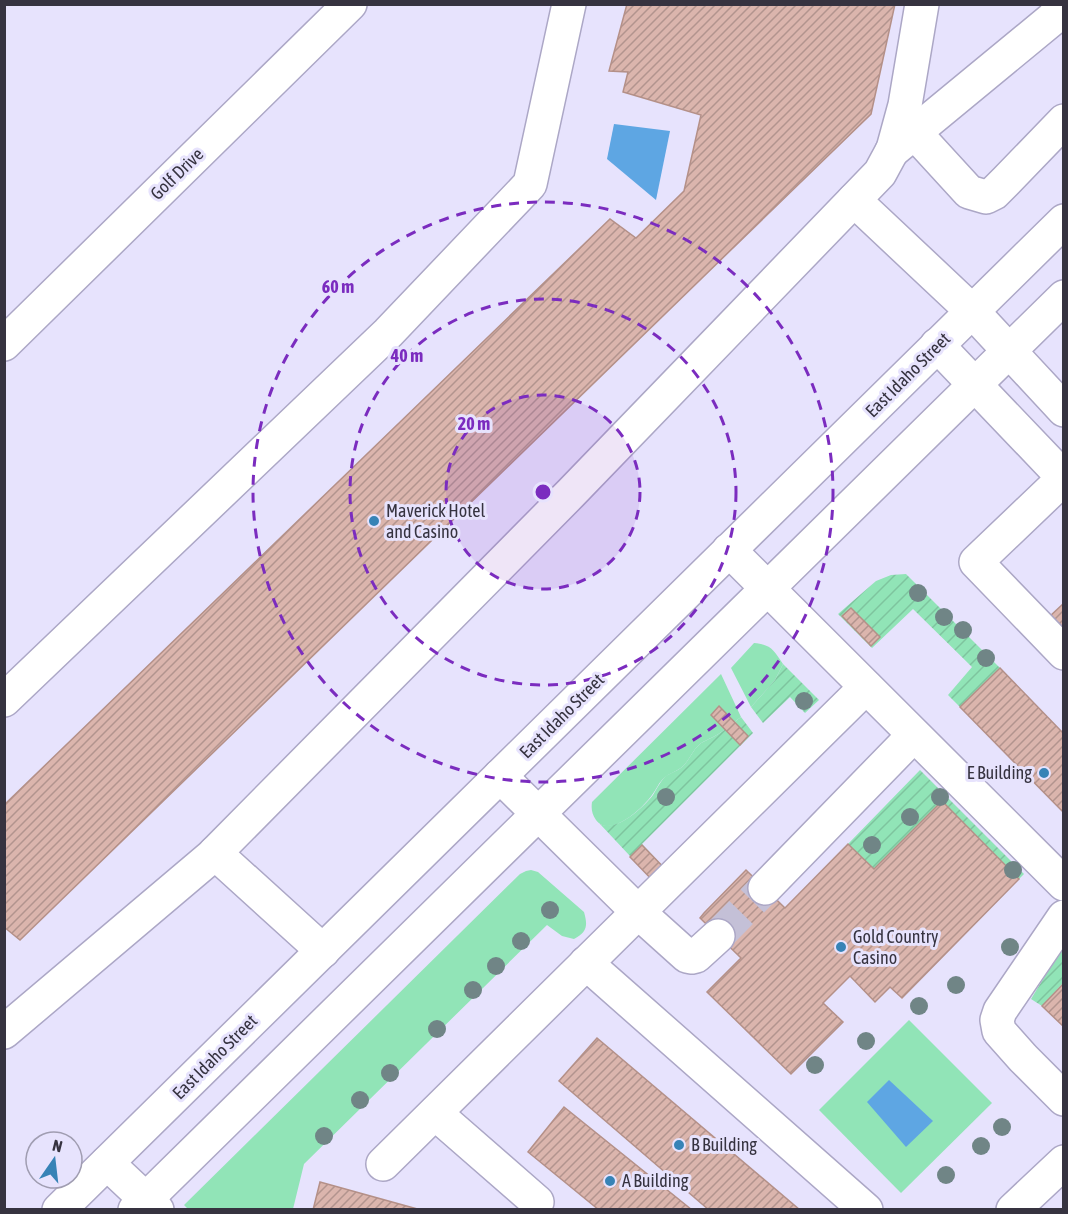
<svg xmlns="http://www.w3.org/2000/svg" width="1068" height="1214" font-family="'Asap Condensed',sans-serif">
	<defs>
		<pattern id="garden-furrows" width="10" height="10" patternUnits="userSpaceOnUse" patternTransform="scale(1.5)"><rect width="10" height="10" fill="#91e4b7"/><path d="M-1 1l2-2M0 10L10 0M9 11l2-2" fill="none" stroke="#7ec49e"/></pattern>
		<pattern id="building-hatch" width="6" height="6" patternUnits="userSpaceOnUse" patternTransform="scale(1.5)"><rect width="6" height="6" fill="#dbb5ad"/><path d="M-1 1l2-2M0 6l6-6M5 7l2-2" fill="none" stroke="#b2948e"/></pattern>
	</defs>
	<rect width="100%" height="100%" fill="#e7e3fd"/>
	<g fill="#91e4b7">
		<path d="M754,643C772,645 773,650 783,664L775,680L751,707L731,668Z"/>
		<path d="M721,674L741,717C733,723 724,731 715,736C710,739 703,741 699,745C692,751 689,761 682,767C676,772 667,774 662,780C658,784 656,790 652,795C643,808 610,839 596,820C592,814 591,809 592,802Z"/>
		<path d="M531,870L538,872L584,912C588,926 587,932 574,939L562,936L547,925L304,1164L293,1209L189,1210L184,1205L520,874L526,871Z"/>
		<polygon points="909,1020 992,1103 901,1193 819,1110"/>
	</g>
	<g fill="url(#garden-furrows)">
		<polygon points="906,574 1000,668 960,707 948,695 972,667 913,609 872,648 838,614 876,581 891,575"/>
		<polygon points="783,664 819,700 805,713 790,697 763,723 751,707 775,680"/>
		<path d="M741,717L753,733L642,844L671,875L659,887L600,824C617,832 643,808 653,795C656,790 659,784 663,779C668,773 676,772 682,767C689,761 692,751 699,745C703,741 710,739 715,736C724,731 733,723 741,717Z"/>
		<polygon points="920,770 1024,874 1019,879 942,801 874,869 848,844"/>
		<polygon points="1063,946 1063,983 1042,1006 1031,999"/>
	</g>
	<g fill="#5ea6e3">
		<polygon points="614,124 670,131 656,200 607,159"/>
		<polygon points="889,1080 933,1121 906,1147 867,1102"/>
	</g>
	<g fill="url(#building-hatch)" stroke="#b49088" stroke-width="1.5">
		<polygon points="627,4 895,4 871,114 20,940 4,927 4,805 610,219 636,238 684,191 701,115 623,92 628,72 609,71"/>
		<polygon points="1064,603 1064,634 1048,618"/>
		<polygon points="851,608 880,637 871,646 842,616"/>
		<polygon points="1000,668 1064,734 1064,813 960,707"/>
		<polygon points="719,706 748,736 740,745 711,715"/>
		<polygon points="942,801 1019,879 902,998 890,987 875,1002 850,976 823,1003 843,1022 791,1074 707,992 741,958 700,918 704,913 746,870 785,908 848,844 874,869"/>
		<polygon points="642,845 671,875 659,887 630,857"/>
		<polygon points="1064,983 1064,1027 1042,1006"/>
		<polygon points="597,1038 800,1210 709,1210 559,1081"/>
		<polygon points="564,1107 692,1210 599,1210 528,1152"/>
		<polygon points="320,1182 421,1210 313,1210"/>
	</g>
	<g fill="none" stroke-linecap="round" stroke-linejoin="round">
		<polyline stroke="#c4c0d7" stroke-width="33" stroke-dasharray="33 16" stroke-linecap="butt" points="718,936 765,888"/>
		<g stroke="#aca7c6" stroke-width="36">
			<g id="minor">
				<polyline points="914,132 969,192 986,197 994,193 1006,181 1064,121"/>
				<polyline points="892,151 1057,15 1058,4"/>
				<polyline points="854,200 972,311 1064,410"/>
				<polyline points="4,344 350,4"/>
				<polyline points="937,345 1064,478"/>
				<polyline points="1064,478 976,562 1064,653"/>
				<polyline points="729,550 1064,884"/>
				<polyline points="4,700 388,333 530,184 569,4"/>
				<polyline points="500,776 638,912 687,956 692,957 696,956 718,936"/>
				<polyline points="215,853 323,951"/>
				<polyline points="765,888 914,735"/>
				<polyline points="1064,917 1000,1011 997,1020 999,1031 1023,1058 1064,1099"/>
				<polyline points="586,963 866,1210"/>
				<polyline points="4,1032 212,856 571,493 880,173 893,149 905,105 922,4"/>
				<polyline points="435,1113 537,1202"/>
				<polyline points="107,1163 157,1210"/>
				<polyline points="383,1164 866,687"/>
				<polyline points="1013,1210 1064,1162"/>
			</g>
		</g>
		<g stroke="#aca7c6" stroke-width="36">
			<g id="major">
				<polyline points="59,1210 1064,221"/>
				<polyline points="135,1210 1064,297"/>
			</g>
		</g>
		<use href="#minor" stroke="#fff" stroke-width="33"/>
		<use href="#major" stroke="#fff" stroke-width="33"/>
	</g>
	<g fill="#708586">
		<circle cx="918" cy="593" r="9"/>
		<circle cx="944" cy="617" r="9"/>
		<circle cx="963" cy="630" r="9"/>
		<circle cx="986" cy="658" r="9"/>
		<circle cx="804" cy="701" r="9"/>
		<circle cx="666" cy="797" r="9"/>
		<circle cx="940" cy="797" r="9"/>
		<circle cx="910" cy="817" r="9"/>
		<circle cx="872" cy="845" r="9"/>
		<circle cx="1013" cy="870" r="9"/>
		<circle cx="550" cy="910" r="9"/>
		<circle cx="521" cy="941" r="9"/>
		<circle cx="1010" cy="947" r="9"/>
		<circle cx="496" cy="966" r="9"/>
		<circle cx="956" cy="985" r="9"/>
		<circle cx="473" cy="990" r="9"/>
		<circle cx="919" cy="1006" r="9"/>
		<circle cx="437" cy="1029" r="9"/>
		<circle cx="866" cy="1041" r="9"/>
		<circle cx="815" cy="1065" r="9"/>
		<circle cx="390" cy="1073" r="9"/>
		<circle cx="360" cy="1100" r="9"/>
		<circle cx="1002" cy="1127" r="9"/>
		<circle cx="324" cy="1136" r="9"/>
		<circle cx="981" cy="1146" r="9"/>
		<circle cx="946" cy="1175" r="9"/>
	</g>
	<circle cx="543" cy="492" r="97" fill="#7b2cbf" fill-opacity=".12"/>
	<g fill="none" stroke="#7b2cbf" stroke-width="3" stroke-dasharray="10 8">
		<circle cx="543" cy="492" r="97"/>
		<circle cx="543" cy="492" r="193"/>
		<circle cx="543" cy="492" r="290"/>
	</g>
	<g fill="#3783b6" stroke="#e7e3fd" stroke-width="2">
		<circle cx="374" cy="521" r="6"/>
		<circle cx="1044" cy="773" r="6"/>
		<circle cx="841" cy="947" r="6"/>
		<circle cx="679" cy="1145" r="6"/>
		<circle cx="610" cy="1181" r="6"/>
	</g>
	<g text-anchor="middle" stroke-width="6" stroke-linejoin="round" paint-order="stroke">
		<g font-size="18" fill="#363340" stroke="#e7e3fd">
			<text transform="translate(177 174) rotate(-44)" y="6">Golf Drive</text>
			<text transform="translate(908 375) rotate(-45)" y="6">East Idaho Street</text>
			<text transform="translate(562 716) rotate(-45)" y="6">East Idaho Street</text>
			<text transform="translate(215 1057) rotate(-45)" y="6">East Idaho Street</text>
		</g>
		<g font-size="18" fill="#363340" stroke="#e7e3fd" text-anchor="start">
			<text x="386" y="517">Maverick Hotel<tspan x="386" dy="21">and Casino</tspan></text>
			<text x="1032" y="779" text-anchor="end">E Building</text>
			<text x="853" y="943">Gold Country<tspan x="853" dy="21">Casino</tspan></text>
			<text x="691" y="1151">B Building</text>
			<text x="622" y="1187">A Building</text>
		</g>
	</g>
	<circle cx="543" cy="492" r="9" fill="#7b2cbf" stroke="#e7e3fd" stroke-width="3"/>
	<g font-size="18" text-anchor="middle" font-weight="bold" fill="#7b2cbf" stroke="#e7e3fd" stroke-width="6" stroke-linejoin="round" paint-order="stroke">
		<text x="338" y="293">60 m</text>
		<text x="407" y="362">40 m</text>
		<text x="474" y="430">20 m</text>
	</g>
	<rect width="1068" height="1214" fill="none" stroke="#363340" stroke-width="12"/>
	<g transform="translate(54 1160) rotate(14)"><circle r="28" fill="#e7e3fd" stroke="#a09db1" stroke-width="1.5"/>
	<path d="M0-4.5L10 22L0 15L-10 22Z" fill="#3783b6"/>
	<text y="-9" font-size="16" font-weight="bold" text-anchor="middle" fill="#363340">N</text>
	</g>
</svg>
